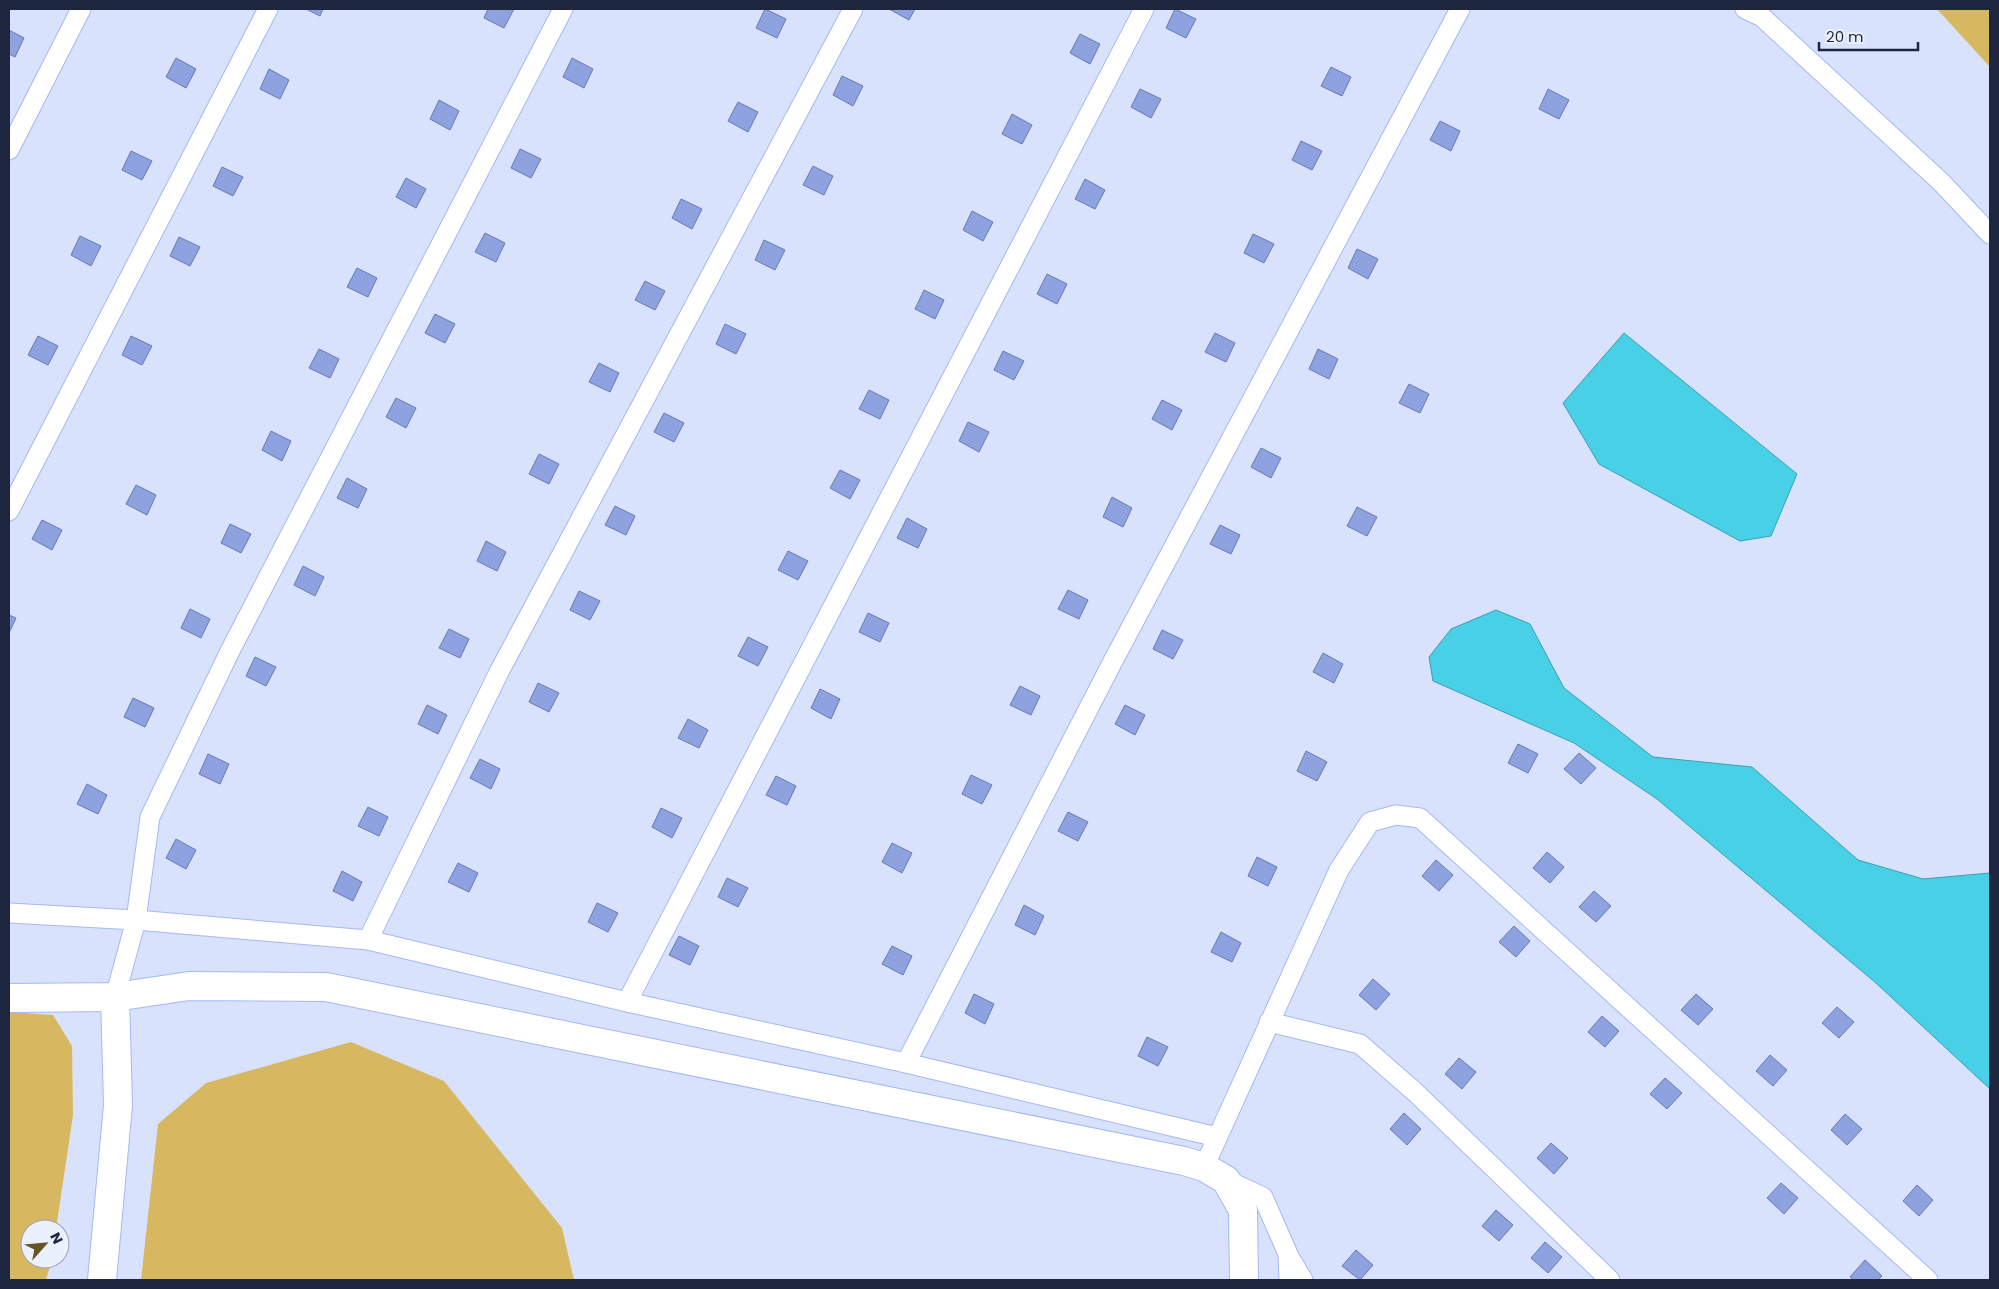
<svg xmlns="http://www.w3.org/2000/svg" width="1999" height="1289" font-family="Poppins,sans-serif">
	<rect width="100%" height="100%" fill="#d9e2fc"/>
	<g fill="#d7b861">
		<polygon points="1937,9 1986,9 1990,12 1990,67"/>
		<polygon points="9,1012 53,1015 72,1046 73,1115 56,1229 30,1229 30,1259 52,1259 46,1280 9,1280"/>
		<polygon points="351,1042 444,1081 562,1228 574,1280 141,1280 158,1124 206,1083"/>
	</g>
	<g fill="#48d1e6" stroke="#3b9db4">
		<polygon points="1624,333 1797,474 1771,536 1740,541 1599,464 1563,403"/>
		<polygon points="1496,610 1530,624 1564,688 1653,757 1752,767 1858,860 1923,879 1990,873 1990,1089 1876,983 1657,799 1574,743 1433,681 1429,657 1451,629"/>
	</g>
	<g fill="#8ea2e0" stroke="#6679b3">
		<polygon points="306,9 323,9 320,16"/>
		<polygon points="488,9 514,9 504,28 484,18"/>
		<polygon points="765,9 786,19 777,38 756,28"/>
		<polygon points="889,9 915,9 909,20"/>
		<polygon points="1175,9 1196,19 1186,38 1166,28"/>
		<polygon points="9,30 24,38 15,57 9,54"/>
		<polygon points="1080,34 1100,44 1090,64 1070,53"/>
		<polygon points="176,58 196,69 186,88 166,77"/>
		<polygon points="572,58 593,69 584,88 563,77"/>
		<polygon points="1331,67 1351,77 1342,96 1321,86"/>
		<polygon points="269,69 289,80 280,99 260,89"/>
		<polygon points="842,76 863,86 853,106 833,95"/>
		<polygon points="1140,89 1161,99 1151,118 1131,107"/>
		<polygon points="1548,89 1569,100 1559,119 1539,109"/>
		<polygon points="439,100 459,111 450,130 430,119"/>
		<polygon points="738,102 758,112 748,132 728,121"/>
		<polygon points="1012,114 1032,125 1022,144 1002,134"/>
		<polygon points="1440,121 1460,131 1451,151 1430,140"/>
		<polygon points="1301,141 1322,151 1312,170 1292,160"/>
		<polygon points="520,149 541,159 531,178 511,168"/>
		<polygon points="131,151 152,161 142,180 122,170"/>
		<polygon points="813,166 833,176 824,195 803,185"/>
		<polygon points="222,167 243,177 233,196 213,186"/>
		<polygon points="406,178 426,189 416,208 396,197"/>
		<polygon points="1085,179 1105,190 1095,209 1075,199"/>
		<polygon points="681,199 702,209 692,229 672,218"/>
		<polygon points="972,211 993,222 983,241 963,230"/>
		<polygon points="485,233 505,243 496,262 475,252"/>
		<polygon points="1253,234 1274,244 1264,263 1244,253"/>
		<polygon points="80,236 101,246 91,266 71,255"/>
		<polygon points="179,237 200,247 190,266 170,256"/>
		<polygon points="764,240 785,250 775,270 755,260"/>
		<polygon points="1357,249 1378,259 1368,279 1348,268"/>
		<polygon points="357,268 377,278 368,297 347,287"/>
		<polygon points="1047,274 1067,284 1057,304 1037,294"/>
		<polygon points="645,281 665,291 655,310 635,300"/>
		<polygon points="924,290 944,300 935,319 915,309"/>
		<polygon points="435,314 455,324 445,343 425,333"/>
		<polygon points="725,324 746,334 736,354 716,344"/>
		<polygon points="1215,333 1235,343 1226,362 1205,352"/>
		<polygon points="38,336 58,346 48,365 28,355"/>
		<polygon points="131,336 152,346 142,365 122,355"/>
		<polygon points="319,349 339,359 330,378 309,368"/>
		<polygon points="1318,349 1338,359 1329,379 1309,369"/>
		<polygon points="1003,351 1024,361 1014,380 994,370"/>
		<polygon points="599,363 619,373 610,392 589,382"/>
		<polygon points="1409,384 1429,394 1420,413 1399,403"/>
		<polygon points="869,390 889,400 880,419 859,409"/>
		<polygon points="396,398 416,408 406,428 386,417"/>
		<polygon points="1162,400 1182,410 1172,430 1152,419"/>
		<polygon points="664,413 684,423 674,442 654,432"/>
		<polygon points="968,422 989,432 979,452 959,441"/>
		<polygon points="271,431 291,441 282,461 262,450"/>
		<polygon points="1261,448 1281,458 1271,478 1251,467"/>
		<polygon points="539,454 559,464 549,484 529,474"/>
		<polygon points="840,470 860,480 850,499 830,488"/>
		<polygon points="347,478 367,489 358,508 337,498"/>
		<polygon points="136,485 156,495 147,515 126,504"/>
		<polygon points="1112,497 1132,508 1123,527 1103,517"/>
		<polygon points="615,506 635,516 626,535 605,525"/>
		<polygon points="1357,507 1377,517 1367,536 1347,526"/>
		<polygon points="907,518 927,529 918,548 897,538"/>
		<polygon points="42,520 62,530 52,550 32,539"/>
		<polygon points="230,524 251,534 241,553 221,543"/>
		<polygon points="1220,525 1240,535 1231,554 1210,544"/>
		<polygon points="486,541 506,552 497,571 477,561"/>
		<polygon points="788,551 808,561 798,580 778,570"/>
		<polygon points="303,566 324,577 315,596 294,585"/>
		<polygon points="1068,590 1088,600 1079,619 1058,609"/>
		<polygon points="579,591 600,601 590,620 570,610"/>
		<polygon points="190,609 210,619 201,638 181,628"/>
		<polygon points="868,613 889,623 880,642 859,632"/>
		<polygon points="9,615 16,618 9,633"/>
		<polygon points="449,629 469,639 460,658 439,648"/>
		<polygon points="1162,630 1183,640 1173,659 1153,649"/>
		<polygon points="748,637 768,647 758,666 738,656"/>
		<polygon points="1323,653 1343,664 1334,683 1313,672"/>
		<polygon points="255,657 276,667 266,686 246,676"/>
		<polygon points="538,683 559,693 549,712 529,702"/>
		<polygon points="1020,686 1040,696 1031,715 1010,705"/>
		<polygon points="820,689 840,699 831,719 811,708"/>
		<polygon points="133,698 154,708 145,727 124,717"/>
		<polygon points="427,705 447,715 438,734 418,724"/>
		<polygon points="1125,705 1145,715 1135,735 1115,724"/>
		<polygon points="688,719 708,730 699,748 678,738"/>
		<polygon points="1518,744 1538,754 1528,773 1508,763"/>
		<polygon points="1306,751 1327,762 1317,781 1297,771"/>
		<polygon points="1579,753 1596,768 1581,784 1564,769"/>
		<polygon points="208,754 229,764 220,784 199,774"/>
		<polygon points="480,759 500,769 491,789 470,778"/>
		<polygon points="971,775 992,785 982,804 962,794"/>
		<polygon points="776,776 796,786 787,805 766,795"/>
		<polygon points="87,784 107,795 98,814 77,804"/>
		<polygon points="368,807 388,817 379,836 358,826"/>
		<polygon points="661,808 682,818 672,838 652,827"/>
		<polygon points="1068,812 1088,822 1078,841 1058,831"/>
		<polygon points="176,839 196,850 186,869 166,858"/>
		<polygon points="892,843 912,853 902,873 882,862"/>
		<polygon points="1547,852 1564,867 1550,883 1533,868"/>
		<polygon points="1257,857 1277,867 1268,886 1248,876"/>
		<polygon points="1436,860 1453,875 1439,891 1422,876"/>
		<polygon points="458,863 478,873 469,892 448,882"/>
		<polygon points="342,871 362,882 353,901 333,891"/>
		<polygon points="727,878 748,888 738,907 718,897"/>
		<polygon points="1594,891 1611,906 1596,922 1579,907"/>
		<polygon points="597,903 618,913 608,932 588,922"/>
		<polygon points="1024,905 1044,916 1035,935 1015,925"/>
		<polygon points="1514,926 1530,941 1516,957 1499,942"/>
		<polygon points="1221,932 1241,943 1232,962 1211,952"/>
		<polygon points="679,936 699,946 690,965 669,955"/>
		<polygon points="892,946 912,956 903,975 882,964"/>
		<polygon points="1373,979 1390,994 1376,1010 1359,995"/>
		<polygon points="974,994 994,1004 985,1024 965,1013"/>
		<polygon points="1696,994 1713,1009 1698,1025 1681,1010"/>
		<polygon points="1837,1007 1854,1022 1839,1038 1822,1023"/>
		<polygon points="1602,1016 1619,1031 1605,1047 1588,1032"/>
		<polygon points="1147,1037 1168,1047 1158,1066 1138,1056"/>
		<polygon points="1770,1055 1787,1070 1773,1086 1756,1071"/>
		<polygon points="1459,1058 1476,1072 1462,1089 1445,1074"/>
		<polygon points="1665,1078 1682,1093 1667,1109 1650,1094"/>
		<polygon points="1404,1113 1421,1129 1407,1145 1390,1129"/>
		<polygon points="1845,1114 1862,1129 1847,1145 1831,1130"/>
		<polygon points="1551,1143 1568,1158 1554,1174 1537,1158"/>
		<polygon points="1781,1183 1798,1198 1784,1214 1767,1198"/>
		<polygon points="1917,1185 1933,1200 1919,1216 1903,1201"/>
		<polygon points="1496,1210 1513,1225 1499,1241 1482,1226"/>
		<polygon points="1545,1242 1562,1257 1548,1273 1531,1258"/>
		<polygon points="1356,1250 1373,1265 1360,1280 1342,1266"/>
		<polygon points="1865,1260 1882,1276 1878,1280 1854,1280 1850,1277"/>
	</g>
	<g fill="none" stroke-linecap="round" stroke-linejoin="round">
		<g stroke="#a3b8f7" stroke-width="21">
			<g id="lane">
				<polyline points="1745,9 1762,17 1941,182 1990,234"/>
				<polyline points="9,150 81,9"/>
				<polyline points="9,511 268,9"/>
				<polyline points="9,913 136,920 368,940 627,1002 906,1063 1217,1137"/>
				<polyline points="368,940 499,672 853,9"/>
				<polyline points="115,997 136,920 150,817 230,651 563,9"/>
				<polyline points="627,1002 1144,9"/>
				<polyline points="1269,1022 1360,1044 1415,1092 1610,1280"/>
				<polyline points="906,1063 1112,663 1460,9"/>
				<polyline points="1204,1167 1339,870 1370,822 1396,815 1420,818 1928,1280"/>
				<polyline points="1226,1180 1263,1197 1288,1254 1289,1280"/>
				<polyline points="1288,1255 1303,1280"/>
			</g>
		</g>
		<g stroke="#a3b8f7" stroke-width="30">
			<g id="street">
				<polyline points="9,998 115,997 189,986 326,987 1184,1161 1204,1167 1226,1180 1243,1210 1244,1280"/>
				<polyline points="102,1280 118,1105 115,997"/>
			</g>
		</g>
		<use href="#lane" stroke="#fff" stroke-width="19"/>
		<use href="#street" stroke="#fff" stroke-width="28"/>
	</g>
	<rect width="1999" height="1289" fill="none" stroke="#1e253e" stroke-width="20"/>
	<g transform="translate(45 1244) rotate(63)"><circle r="24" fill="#ebf0fd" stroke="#999fb1"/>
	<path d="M0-4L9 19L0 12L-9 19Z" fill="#665522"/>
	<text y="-8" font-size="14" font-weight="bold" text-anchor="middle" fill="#1e253e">N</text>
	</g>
	<path d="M1819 42v8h99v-8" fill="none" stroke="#1e253e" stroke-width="2.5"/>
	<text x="1826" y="42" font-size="15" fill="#1e253e" stroke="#ebf0fd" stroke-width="4" paint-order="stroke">20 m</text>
</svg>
